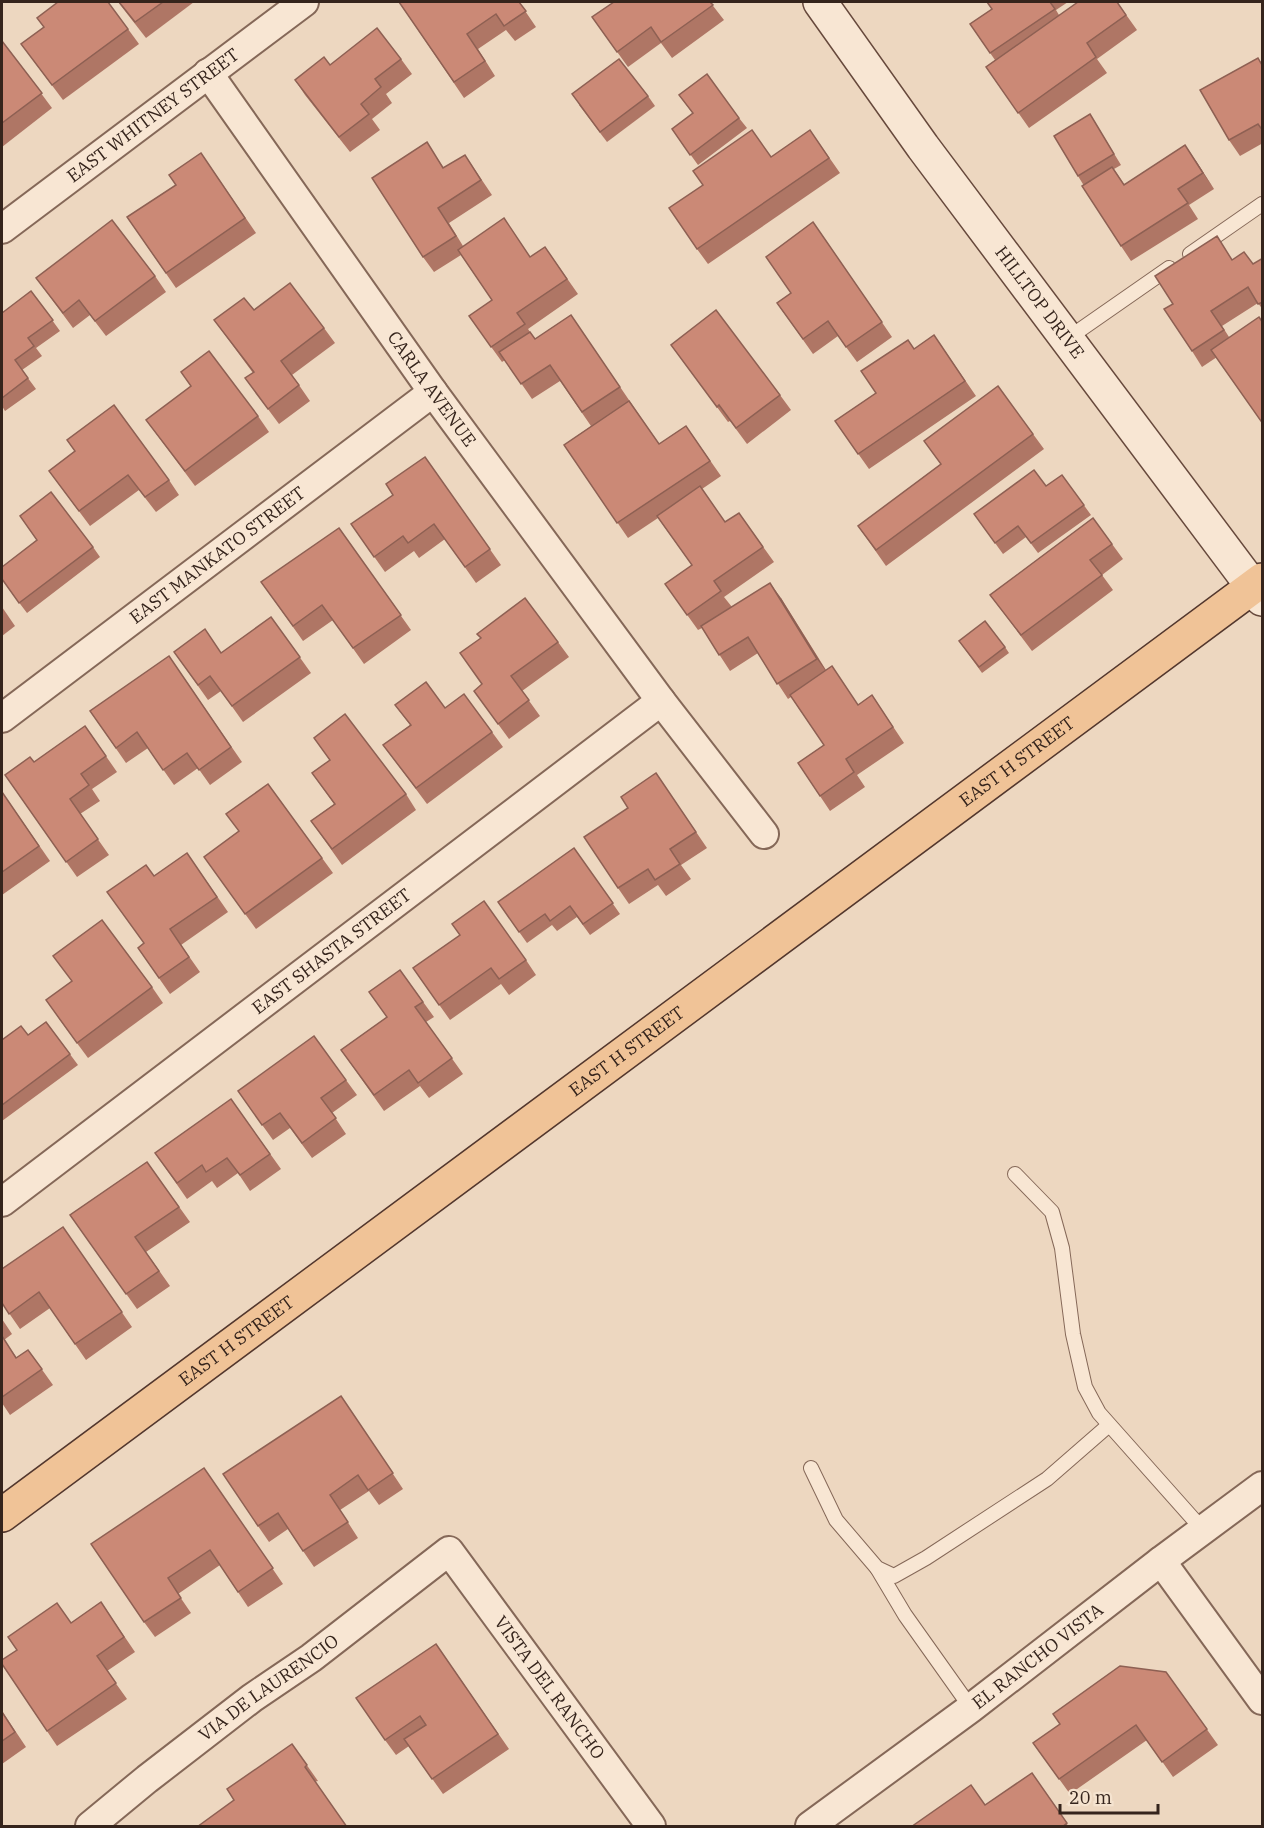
<svg xmlns="http://www.w3.org/2000/svg" width="1264" height="1828" font-family="'IBM Plex Serif',serif">
	<rect width="100%" height="100%" fill="#edd7c0"/>
	<g fill="none" stroke-linecap="round" stroke-linejoin="round">
		<g stroke="#856858" stroke-width="16">
			<g id="lane">
				<polyline points="1190,254 1262,204"/>
				<polyline points="1067,339 1169,268"/>
				<polyline points="1015,1174 1052,1212 1062,1248 1073,1334 1085,1387 1099,1413 1203,1530"/>
				<polyline points="811,1468 836,1520 877,1568 894,1576 926,1558 1047,1479 1109,1425"/>
				<polyline points="877,1568 905,1615 971,1708"/>
			</g>
		</g>
		<g stroke="#856858" stroke-width="32">
			<g id="street">
				<path id="s1" d="M208,73L433,392L661,701L764,834"/>
				<path id="s2" d="M2,229L304,2"/>
				<path id="s3" d="M2,718L433,392"/>
				<path id="s4" d="M2,1202L661,701"/>
				<polyline points="1161,1561 1262,1700"/>
				<path id="s5" d="M90,1826L147,1779L252,1698L311,1658L449,1551L651,1826"/>
				<path id="s6" d="M810,1826L971,1708L1161,1561L1262,1486"/>
			</g>
		</g>
		<g stroke="#67493c" stroke-width="36">
			<g id="secondary">
				<path id="s7" d="M820,2L923,147L1262,599"/>
			</g>
		</g>
		<g stroke="#53372d" stroke-width="36">
			<g id="primary">
				<path id="s8" d="M2,1515L1262,580"/>
			</g>
		</g>
		<use href="#lane" stroke="#f8e6d3" stroke-width="14"/>
		<use href="#street" stroke="#f8e6d3" stroke-width="28"/>
		<use href="#secondary" stroke="#f8e6d3" stroke-width="33"/>
		<use href="#primary" stroke="#f0c397" stroke-width="33"/>
	</g>
	<g fill="#af7665">
		<polygon points="118,2 194,2 146,38"/>
		<polygon points="399,2 519,2 536,27 515,41 506,30 478,49 495,76 464,98"/>
		<polygon points="710,2 724,20 672,58 661,43 628,67 592,17"/>
		<polygon points="987,2 1068,2 1056,10 1059,15 1117,2 1137,30 1097,59 1107,73 1029,128 986,67 995,60 970,24 992,9"/>
		<polygon points="128,29 139,44 63,100 21,44"/>
		<polygon points="2,41 52,108 2,147"/>
		<polygon points="1258,58 1263,65 1263,143 1240,156 1229,140"/>
		<polygon points="401,59 412,74 386,94 392,103 372,119 380,130 350,152 305,95 295,80 330,65"/>
		<polygon points="679,95 739,118 747,128 698,165 672,129 693,114"/>
		<polygon points="648,96 655,106 607,142 579,105"/>
		<polygon points="1090,114 1121,165 1114,169 1124,184 1196,161 1214,189 1189,205 1198,219 1131,261 1121,246 1078,176"/>
		<polygon points="810,130 840,173 708,264 697,249 703,185 771,157"/>
		<polygon points="201,153 256,233 176,288 127,217 176,185"/>
		<polygon points="465,155 492,195 449,223 463,246 530,257 545,247 578,294 528,329 535,339 571,315 659,444 686,426 721,476 702,489 725,522 739,513 774,562 724,597 732,607 781,598 826,670 858,705 872,695 904,743 857,775 865,787 830,811 798,763 824,745 791,697 788,699 758,653 730,671 702,628 698,630 665,584 692,565 658,518 628,538 564,445 591,426 560,381 532,399 505,360 502,362 469,316 492,300 461,255 434,272 423,257 437,158 444,168"/>
		<polygon points="813,222 892,337 857,362 838,336 813,354 777,303 791,293"/>
		<polygon points="1263,258 1263,310 1258,303 1222,326 1229,337 1217,357 1202,367 1192,351 1173,304 1232,259 1253,264"/>
		<polygon points="155,276 166,292 106,336 90,315 73,328 36,278"/>
		<polygon points="31,291 60,331 36,348 42,356 22,370 36,389 5,411 2,406 2,313"/>
		<polygon points="254,310 324,328 335,343 292,375 310,401 279,424 245,378 253,373 214,320"/>
		<polygon points="934,335 976,396 869,469 835,421 876,393 914,349"/>
		<polygon points="671,345 780,395 791,410 747,444 730,421 728,422"/>
		<polygon points="181,372 258,416 269,432 195,486 146,420 191,386"/>
		<polygon points="1033,434 1044,449 886,566 858,526 941,464 924,441"/>
		<polygon points="67,440 169,480 179,495 156,512 139,490 90,526 49,471 75,451"/>
		<polygon points="425,457 501,565 476,583 445,539 419,558 414,551 385,572 351,524 393,495"/>
		<polygon points="1062,475 1091,515 1038,553 1026,537 1003,554 974,514 1046,486"/>
		<polygon points="20,516 93,547 100,557 27,613 2,580 37,540"/>
		<polygon points="1093,518 1123,559 1102,575 1113,590 1032,651 990,595"/>
		<polygon points="339,528 411,630 364,664 333,620 303,641 261,582"/>
		<polygon points="2,607 15,626 2,636"/>
		<polygon points="271,617 311,673 243,722 221,691 208,700 174,652 221,653"/>
		<polygon points="959,641 1005,647 1009,653 982,673"/>
		<polygon points="558,642 569,657 522,691 540,716 509,739 474,691"/>
		<polygon points="169,656 242,762 210,785 198,768 174,785 148,748 126,763 90,711"/>
		<polygon points="395,705 445,708 492,732 503,747 427,804 383,745 410,725"/>
		<polygon points="85,726 117,772 92,789 100,801 80,814 109,855 77,877 5,775 34,762"/>
		<polygon points="314,738 406,794 416,810 342,865 311,821 334,804 312,773 330,760"/>
		<polygon points="656,773 707,848 681,865 691,879 666,896 658,885 629,904 618,888 628,808"/>
		<polygon points="268,784 333,873 256,929 204,857 239,831"/>
		<polygon points="2,792 50,861 2,895"/>
		<polygon points="574,848 620,914 590,935 577,917 557,931 552,925 527,943 498,902"/>
		<polygon points="187,853 228,912 181,945 200,972 170,994 138,948 144,943 154,876"/>
		<polygon points="460,935 526,960 536,975 509,995 501,984 450,1020 413,968"/>
		<polygon points="400,970 434,1017 426,1022 463,1074 429,1098 420,1086 384,1111 341,1050 387,1017"/>
		<polygon points="152,987 163,1003 88,1058 57,1016"/>
		<polygon points="46,1022 78,1065 2,1121 2,1040 28,1035"/>
		<polygon points="346,1080 357,1095 332,1113 346,1134 312,1158 290,1128 273,1140 238,1091"/>
		<polygon points="231,1099 281,1169 250,1191 238,1173 217,1188 212,1181 187,1199 155,1153"/>
		<polygon points="147,1162 190,1222 146,1252 170,1286 137,1309 70,1215"/>
		<polygon points="63,1227 132,1327 86,1360 50,1308 20,1329 2,1303"/>
		<polygon points="2,1319 12,1334 4,1340 17,1358 28,1350 53,1385 10,1415 2,1403"/>
		<polygon points="341,1396 403,1489 379,1505 369,1491 340,1510 358,1538 314,1567 288,1529 269,1542 258,1526"/>
		<polygon points="204,1468 283,1584 248,1607 220,1565 178,1594 191,1613 155,1637 144,1622"/>
		<polygon points="101,1602 135,1652 107,1671 127,1699 57,1746 2,1664 71,1623"/>
		<polygon points="436,1644 509,1749 443,1794 409,1746 396,1755 385,1740"/>
		<polygon points="1166,1672 1218,1745 1173,1777 1147,1740 1070,1794 1033,1743"/>
		<polygon points="2,1711 26,1747 2,1764"/>
		<polygon points="292,1744 318,1781 234,1800"/>
		<polygon points="1032,1773 1069,1827 911,1827 985,1805"/>
	</g>
	<g fill="#8e6053">
		<polygon points="1185,145 1196,161 1214,189 1203,173"/>
		<polygon points="770,583 781,598 828,674 817,659"/>
	</g>
	<g fill="#cb8976" stroke="#8e6053" stroke-width="1.5">
		<polygon points="58,2 108,2 128,29 52,85 21,44 44,27 37,18"/>
		<polygon points="119,2 163,2 135,22"/>
		<polygon points="399,2 519,2 526,11 504,26 496,14 467,34 485,61 454,82"/>
		<polygon points="614,2 710,2 713,5 661,42 651,27 617,52 592,17"/>
		<polygon points="987,2 1050,2 1055,9 990,53 970,24 992,9"/>
		<polygon points="1078,2 1117,2 1126,15 1087,43 1096,57 1018,113 986,67"/>
		<polygon points="377,28 401,59 375,79 381,87 361,104 369,114 339,137 295,80 324,57 330,65"/>
		<polygon points="2,41 42,93 2,123"/>
		<polygon points="1258,58 1263,67 1263,131 1258,124 1229,140 1200,90"/>
		<polygon points="619,59 648,96 600,132 572,94"/>
		<polygon points="707,74 739,118 690,155 672,129 693,113 679,95"/>
		<polygon points="1090,114 1114,154 1078,176 1054,136"/>
		<polygon points="752,130 771,157 810,130 829,158 697,249 669,208 703,185 693,171"/>
		<polygon points="427,142 443,168 465,155 481,180 438,208 456,236 423,257 372,178"/>
		<polygon points="1185,145 1203,173 1178,189 1188,203 1121,246 1082,186 1112,167 1124,185"/>
		<polygon points="201,153 245,218 166,273 127,217 176,185 169,175"/>
		<polygon points="504,218 530,257 545,247 567,279 517,313 525,324 491,347 469,316 492,300 458,250"/>
		<polygon points="112,220 155,276 95,321 79,300 63,313 36,278"/>
		<polygon points="813,222 882,322 846,347 828,321 803,339 777,303 791,293 766,257"/>
		<polygon points="1217,236 1232,260 1244,252 1253,264 1263,258 1263,302 1258,304 1248,287 1211,311 1224,330 1192,351 1164,309 1173,304 1155,276"/>
		<polygon points="290,283 324,328 281,361 299,385 268,409 245,378 254,372 214,320 244,298 254,310"/>
		<polygon points="31,291 53,320 28,338 34,346 15,360 28,378 2,398 2,313"/>
		<polygon points="716,310 780,395 736,428 719,405 717,407 671,345"/>
		<polygon points="571,315 620,387 582,412 550,365 521,384 499,352 530,332 535,339"/>
		<polygon points="1259,317 1263,323 1263,424 1211,350"/>
		<polygon points="934,335 965,381 858,454 835,421 876,393 861,371 908,340 914,349"/>
		<polygon points="209,351 258,416 185,471 146,420 191,386 181,372"/>
		<polygon points="998,386 1033,434 876,550 858,526 941,464 924,441"/>
		<polygon points="629,401 659,444 686,426 710,461 617,523 564,445"/>
		<polygon points="114,405 169,480 145,497 128,475 79,511 49,471 75,451 67,440"/>
		<polygon points="425,457 490,549 465,567 434,524 408,543 403,536 374,557 351,524 393,495 386,484"/>
		<polygon points="1034,470 1046,486 1062,475 1084,505 1031,543 1018,526 995,543 974,514"/>
		<polygon points="700,486 725,522 739,513 763,547 714,581 721,591 687,615 665,584 692,565 657,516"/>
		<polygon points="51,492 93,547 19,603 2,579 2,567 37,540 20,516"/>
		<polygon points="1093,518 1112,544 1090,560 1102,575 1021,635 990,595"/>
		<polygon points="339,528 401,615 353,648 322,605 293,626 261,582"/>
		<polygon points="770,583 817,659 777,684 748,637 719,655 701,626"/>
		<polygon points="525,598 558,642 511,676 529,700 498,724 474,691 482,684 460,653 481,638 477,634"/>
		<polygon points="271,617 300,657 232,706 210,676 198,685 174,652 205,629 221,653"/>
		<polygon points="985,621 1005,647 979,667 959,641"/>
		<polygon points="169,656 231,747 199,770 187,753 163,770 137,732 116,748 90,711"/>
		<polygon points="832,666 858,705 872,695 893,727 846,759 854,772 820,796 798,763 824,745 790,695"/>
		<polygon points="426,682 445,708 464,694 492,732 416,788 383,745 411,725 395,705"/>
		<polygon points="345,714 406,794 332,849 311,821 335,804 312,773 330,760 314,738"/>
		<polygon points="85,726 106,756 81,774 89,785 70,799 98,839 66,862 5,775 30,757 34,762"/>
		<polygon points="656,773 696,832 670,849 680,864 655,880 648,869 618,888 584,837 628,808 621,797"/>
		<polygon points="268,784 322,858 245,914 204,857 239,831 226,814"/>
		<polygon points="2,792 39,846 2,872"/>
		<polygon points="574,848 613,903 583,924 570,906 550,921 545,914 519,932 498,902"/>
		<polygon points="187,853 217,897 170,929 189,957 159,978 138,948 144,943 107,892 146,865 154,876"/>
		<polygon points="484,901 526,960 499,979 491,968 439,1005 413,968 460,935 452,924"/>
		<polygon points="102,920 152,987 77,1043 46,1000 72,981 53,956"/>
		<polygon points="400,970 423,1002 415,1007 452,1058 418,1083 409,1070 374,1095 341,1050 387,1017 369,992"/>
		<polygon points="46,1022 70,1054 2,1105 2,1040 21,1026 28,1035"/>
		<polygon points="314,1036 346,1080 321,1098 336,1118 302,1143 280,1113 262,1125 238,1091"/>
		<polygon points="231,1099 270,1154 240,1175 227,1158 206,1172 202,1165 177,1183 155,1153"/>
		<polygon points="147,1162 179,1207 135,1237 159,1271 126,1294 70,1215"/>
		<polygon points="63,1227 122,1312 75,1344 39,1292 9,1314 2,1303 2,1269"/>
		<polygon points="2,1336 16,1358 28,1350 42,1369 2,1397"/>
		<polygon points="341,1396 393,1473 368,1490 358,1475 330,1495 348,1522 303,1551 278,1513 258,1526 223,1474"/>
		<polygon points="204,1468 273,1568 238,1592 210,1550 168,1578 181,1598 144,1622 91,1544"/>
		<polygon points="101,1602 124,1637 97,1656 116,1683 47,1731 2,1664 2,1660 17,1650 8,1637 57,1603 71,1623"/>
		<polygon points="436,1644 498,1734 432,1779 404,1739 426,1725 420,1716 385,1740 356,1698"/>
		<polygon points="1120,1666 1166,1672 1207,1729 1162,1762 1136,1725 1059,1779 1033,1743 1060,1724 1053,1714"/>
		<polygon points="2,1712 15,1732 2,1741"/>
		<polygon points="292,1744 307,1765 305,1767 347,1827 197,1827 234,1800 227,1789"/>
		<polygon points="1032,1773 1067,1823 1062,1827 911,1827 971,1785 985,1805"/>
	</g>
	<g text-anchor="middle" stroke-width="6" stroke-linejoin="round" paint-order="stroke">
		<g font-size="18" fill="#35241c" stroke="#f5e3cf">
			<text dy="6" stroke="none"><textPath href="#s2" startOffset="189">EAST WHITNEY STREET</textPath></text>
			<text dy="6" stroke="none"><textPath href="#s7" startOffset="372">HILLTOP DRIVE</textPath></text>
			<text dy="6" stroke="none"><textPath href="#s1" startOffset="387">CARLA AVENUE</textPath></text>
			<text dy="6" stroke="none"><textPath href="#s3" startOffset="270">EAST MANKATO STREET</textPath></text>
			<text dy="6" stroke="none"><textPath href="#s8" startOffset="1264">EAST H STREET</textPath></text>
			<text dy="6" stroke="none"><textPath href="#s4" startOffset="414">EAST SHASTA STREET</textPath></text>
			<text dy="6" stroke="none"><textPath href="#s8" startOffset="778">EAST H STREET</textPath></text>
			<text dy="6" stroke="none"><textPath href="#s8" startOffset="292">EAST H STREET</textPath></text>
			<text dy="6" stroke="none"><textPath href="#s6" startOffset="284">EL RANCHO VISTA</textPath></text>
			<text dy="6" stroke="none"><textPath href="#s5" startOffset="226">VIA DE LAURENCIO</textPath></text>
			<text dy="6" stroke="none"><textPath href="#s5" startOffset="622">VISTA DEL RANCHO</textPath></text>
		</g>
	</g>
	<rect width="1264" height="1828" fill="none" stroke="#35241c" stroke-width="6"/>
	<path d="M1060 1804v9h98v-9" fill="none" stroke="#35241c" stroke-width="3"/>
	<text x="1069" y="1804" font-size="18" fill="#35241c" stroke="#f5e3cf" stroke-width="4.5" paint-order="stroke">20 m</text>
</svg>
